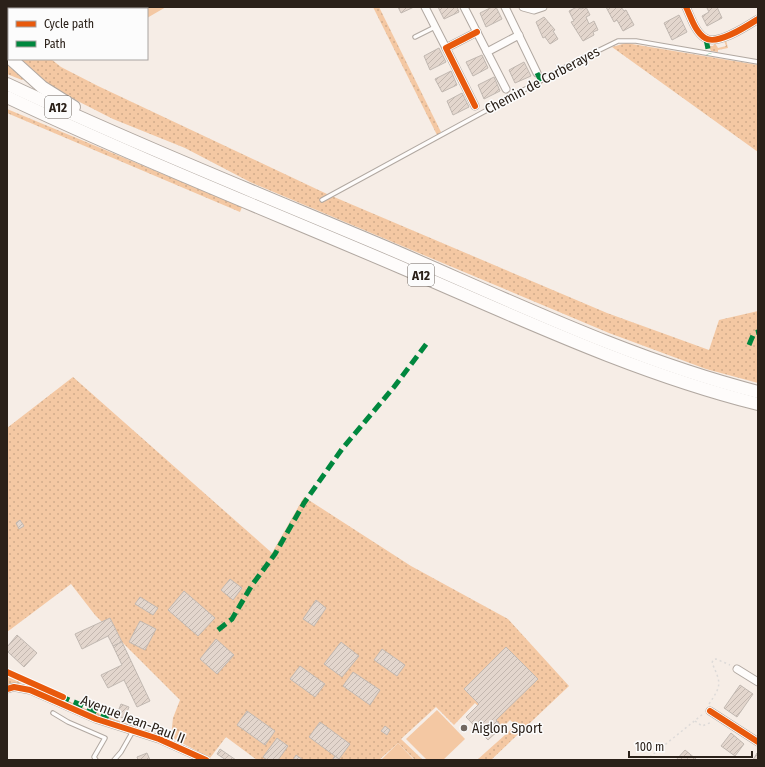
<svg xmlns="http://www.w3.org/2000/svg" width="765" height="767" font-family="'Fira Sans Condensed',sans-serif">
	<defs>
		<pattern id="grass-dots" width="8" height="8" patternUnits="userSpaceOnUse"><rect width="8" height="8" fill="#f4c8a3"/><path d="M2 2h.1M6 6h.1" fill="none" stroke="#d1ac8c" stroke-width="1.8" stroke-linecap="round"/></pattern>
		<pattern id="building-hatch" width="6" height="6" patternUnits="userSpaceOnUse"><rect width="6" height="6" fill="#e3d6cd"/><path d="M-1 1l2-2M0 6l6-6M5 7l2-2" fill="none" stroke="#c3b7af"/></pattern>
	</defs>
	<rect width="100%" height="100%" fill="#f6ede6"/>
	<g fill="url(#grass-dots)">
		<polygon points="373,7 379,7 441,132 437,135"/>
		<polygon points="7,9 9,12 9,49 7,47"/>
		<polygon points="726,40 728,48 718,50 718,52 711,51 707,43 710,46 713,46 715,43 718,48 726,46 724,41"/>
		<polygon points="626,43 758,65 758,152 612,47"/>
		<polygon points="17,59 51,59 61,67 98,86 327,194 607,313 709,350 719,320 758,311 758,383 706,369 609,333 250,182 185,148 113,119 54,89 26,69"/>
		<polygon points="7,61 24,79 22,80 7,74"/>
		<polygon points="7,109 242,207 240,212 7,113"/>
		<polygon points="73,377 272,553 304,497 411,566 508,619 569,686 491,760 477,760 516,725 510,720 501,729 475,703 454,725 436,707 401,739 423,760 415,760 398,743 379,760 257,760 226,737 210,758 171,737 173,718 180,700 95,615 71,584 7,632 7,428"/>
		<polygon points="7,674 17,677 86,709 148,731 85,711 26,683 7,684"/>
	</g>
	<g fill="#f4c8a3">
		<polygon points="80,7 166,7 147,18 147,9 80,9"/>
		<polygon points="437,710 465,739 443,760 427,760 406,739"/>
		<polygon points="398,743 414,760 381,760"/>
	</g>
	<g fill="url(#building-hatch)" stroke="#c1b8b1">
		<polygon points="398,7 414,7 401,13"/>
		<polygon points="438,7 457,7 459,12 444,19"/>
		<polygon points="492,7 496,7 502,19 486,27 480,13"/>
		<polygon points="577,7 581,9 586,7 590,15 586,17 589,24 594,21 598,30 593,32 594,35 583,41 571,22 574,21 569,11"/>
		<polygon points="606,7 621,7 624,11 626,10 634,25 623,31 617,20 614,22"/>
		<polygon points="710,7 717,7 722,18 707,26 702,16 709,12 707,8"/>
		<polygon points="679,15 687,32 672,40 664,23"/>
		<polygon points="544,17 555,30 553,31 558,39 550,44 545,37 543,38 536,22"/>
		<polygon points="439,48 446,62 430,70 424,56"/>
		<polygon points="482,55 488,68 473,76 466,62"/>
		<polygon points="524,62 531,76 515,83 509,70"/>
		<polygon points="451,71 457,85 442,92 435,79"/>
		<polygon points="494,77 500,91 484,99 478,85"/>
		<polygon points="462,93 469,107 453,115 447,101"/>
		<polygon points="20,520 24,526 19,529 16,523"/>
		<polygon points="230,579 242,588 233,600 221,590"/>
		<polygon points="184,591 215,618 198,636 168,610"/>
		<polygon points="140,597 158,608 153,615 135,604"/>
		<polygon points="316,600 326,608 314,626 303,619"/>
		<polygon points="110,618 122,642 113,646 108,636 82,649 75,634"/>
		<polygon points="140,621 156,629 145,650 129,642"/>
		<polygon points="17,635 37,653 24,667 7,651 7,647"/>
		<polygon points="216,639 234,655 217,674 200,659"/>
		<polygon points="122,642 150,701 137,707 124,680 108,688 101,675 122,665 113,646"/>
		<polygon points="341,642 359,656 342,677 324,664"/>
		<polygon points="506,647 538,679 496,720 502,727 488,740 466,717 479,704 464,689"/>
		<polygon points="382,649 405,665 397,676 374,660"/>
		<polygon points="300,666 325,684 315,697 290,679"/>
		<polygon points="353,672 380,690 370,705 343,686"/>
		<polygon points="740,685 753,694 737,717 724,708"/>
		<polygon points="121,704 129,707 125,717 122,718 117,714"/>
		<polygon points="247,711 275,731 265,745 237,725"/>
		<polygon points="320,722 350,744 339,759 309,737"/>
		<polygon points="385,726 390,730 387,735 381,731"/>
		<polygon points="731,733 744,744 735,756 721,746"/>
		<polygon points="277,738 288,746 278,760 267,760 263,757"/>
		<polygon points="220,749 236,760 226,760 217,754"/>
		<polygon points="685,750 696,759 696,760 676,760"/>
		<polygon points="147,753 150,760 138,760 137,757"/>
		<polygon points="757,753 758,760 753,760"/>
		<polygon points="296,755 303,760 293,760"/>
		<polygon points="335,756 339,759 341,760 332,760"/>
	</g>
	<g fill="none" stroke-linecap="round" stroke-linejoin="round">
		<g stroke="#b1a8a1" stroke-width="5.5">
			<g id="lane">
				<polyline points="415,37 435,27"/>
				<polyline points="322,200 577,61 618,41 636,41 758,62"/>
				<polyline points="53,713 68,722 105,738 94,757 96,760"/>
				<polyline points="114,760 121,752 133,731"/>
			</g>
		</g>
		<g stroke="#b1a8a1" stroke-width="9">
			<g id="street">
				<polyline points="425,7 446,48"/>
				<polyline points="464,7 487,52"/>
				<polyline points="505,7 537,73"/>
				<polyline points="523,7 534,10 543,7"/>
				<path d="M686,7C691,17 695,32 705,38C717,46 747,26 758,19"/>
				<polyline points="506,89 487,52 519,35"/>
				<polyline points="475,106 446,48 477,32"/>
				<polyline points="737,669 758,682"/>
				<polyline points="7,689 14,687 30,690 96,719 159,739 206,760"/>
				<polyline points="710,711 758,742"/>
			</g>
		</g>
		<g stroke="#b1a8a1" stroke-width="14">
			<g id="highway">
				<polyline points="11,59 42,87 74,107"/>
				<path d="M7,84C135,144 267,197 397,252C515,303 633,360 758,392"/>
				<path d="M7,97C136,158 269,211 400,267C517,317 634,373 758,404"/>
			</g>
		</g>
		<g stroke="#dddad8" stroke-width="1.5" stroke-dasharray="2 3" stroke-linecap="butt">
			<polyline points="47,7 50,7"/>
			<path d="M709,704C722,685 721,683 712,663L713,660L716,659L730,665"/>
			<polyline points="695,721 702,726 712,722"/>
			<polyline points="646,760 703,714"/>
		</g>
		<use href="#lane" stroke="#fefcfb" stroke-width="3.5"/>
		<use href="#street" stroke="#fefcfb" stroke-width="7"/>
		<use href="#highway" stroke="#fefcfb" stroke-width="12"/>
		<g stroke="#00873e" stroke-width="5" stroke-dasharray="10 5" stroke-linecap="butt">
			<polyline points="706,39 709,54"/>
			<polyline points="537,73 541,81"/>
			<polyline points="749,345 754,333 758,332"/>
			<polyline points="218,630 232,619 252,585 275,554 304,503 342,449 394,387 427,343"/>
			<polyline points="60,696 109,717"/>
		</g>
		<g stroke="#fcfcfc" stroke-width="8">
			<g id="cycleway">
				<path d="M686,7C691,17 695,32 705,38C717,46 747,26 758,19"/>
				<polyline points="475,106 446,48 477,32"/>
				<polyline points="7,672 63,697"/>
				<polyline points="7,689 14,687 30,690 96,719 159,739 206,760"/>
				<polyline points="710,711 758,742"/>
			</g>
		</g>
		<use href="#cycleway" stroke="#e8590c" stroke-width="6"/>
	</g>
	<circle fill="#726861" stroke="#fcfcfc" stroke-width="1.5" cx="464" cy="728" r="4"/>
	<g text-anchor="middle" stroke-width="3" stroke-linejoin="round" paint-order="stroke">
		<g fill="#fcfcfc" stroke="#6a635d" stroke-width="1">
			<rect x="45" y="96" width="26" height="22" rx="3"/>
			<rect x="408" y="264" width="26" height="22" rx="3"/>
		</g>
		<g font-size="13" font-weight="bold" fill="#2b2119">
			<text x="58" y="112">A12</text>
			<text x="421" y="280">A12</text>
		</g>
		<g font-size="14" fill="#2b2119" stroke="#fcfcfc">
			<text transform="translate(542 80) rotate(-28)" y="5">Chemin de Corberayes</text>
			<text transform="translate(133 719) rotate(21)" y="5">Avenue Jean-Paul II</text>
		</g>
		<g font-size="14" fill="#2b2119" stroke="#fcfcfc" text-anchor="start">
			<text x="472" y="733">Aiglon Sport</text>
		</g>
	</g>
	<rect width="765" height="767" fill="none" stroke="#2b2119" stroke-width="16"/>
	<rect x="8" y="8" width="140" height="52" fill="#fcfcfc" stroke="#a8a4a1"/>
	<rect x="16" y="21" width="20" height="6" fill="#e8590c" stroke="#a8a4a1"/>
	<text x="44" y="28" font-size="12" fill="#2b2119">Cycle path</text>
	<rect x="16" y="41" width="20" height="6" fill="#00873e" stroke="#a8a4a1"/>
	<text x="44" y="48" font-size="12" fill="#2b2119">Path</text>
	<path d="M629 751v6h123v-6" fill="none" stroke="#2b2119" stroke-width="2"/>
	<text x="635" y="751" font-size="12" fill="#2b2119" stroke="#fcfcfc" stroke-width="3" paint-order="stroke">100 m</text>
</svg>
